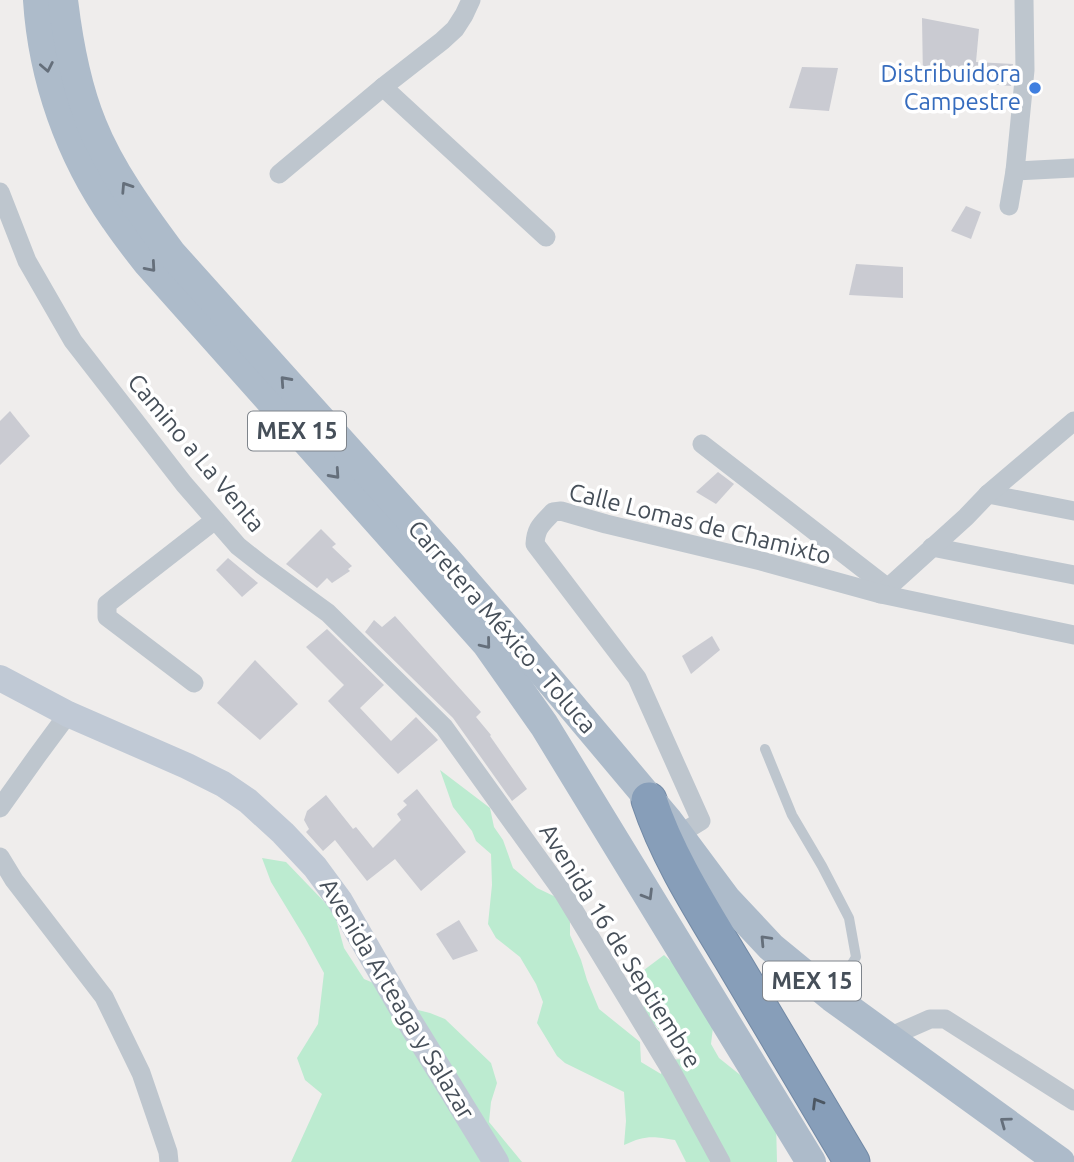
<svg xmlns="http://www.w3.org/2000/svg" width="1074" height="1162" font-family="Ubuntu,sans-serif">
	<rect width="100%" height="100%" fill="#efedec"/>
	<g fill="#bcebd0">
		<path d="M440,770L490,808L494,827L503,840L513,868L537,888L560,899L570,922V935L581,960L587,980L599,1009L640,1042L641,1062L661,1074L665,1060L685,1059L644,1013L640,973L664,955L676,966L715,1011L711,1044L719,1058L769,1098L776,1122L777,1162H686L675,1140C653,1136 645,1135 624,1145L626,1121L624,1092L565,1063L557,1056L537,1023L543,1002L536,984L520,957L496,938L488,924L492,885L491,854L476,841L472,831L453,807Z"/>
		<polygon points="262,858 286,862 334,912 344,948 364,979 390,990 410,1008 430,1013 445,1019 491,1063 497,1083 491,1102 489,1122 522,1162 291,1162 322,1094 305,1080 297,1058 318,1024 324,973 305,938 271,882"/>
	</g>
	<g fill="#cacbd2">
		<polygon points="922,18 979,29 976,62 1013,64 1011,86 923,79"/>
		<polygon points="802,67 838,68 829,111 789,108"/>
		<polygon points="966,206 981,212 971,239 951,231"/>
		<polygon points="856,264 903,267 903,298 849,295"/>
		<polygon points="10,411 30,436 0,465 0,421"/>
		<polygon points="718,472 734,484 716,504 696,492"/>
		<polygon points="321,529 336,544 332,547 352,566 348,569 350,571 332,583 327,578 317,588 286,564"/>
		<polygon points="228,558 258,583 242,597 216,570"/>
		<polygon points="395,616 481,712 476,717 491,735 490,736 527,789 512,801 453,718 365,632 374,620 382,627"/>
		<polygon points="327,629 384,685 360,708 391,741 416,717 438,740 398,774 328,701 344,685 306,647"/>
		<polygon points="712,636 720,650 691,674 682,656"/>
		<polygon points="255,660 298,704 260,740 217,703"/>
		<polygon points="417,789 466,852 421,891 395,859 367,881 335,840 323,851 306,832 309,829 304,820 307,811 326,795 353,829 356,827 373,848 401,820 397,814 407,805 403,801"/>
		<polygon points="459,920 478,951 453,960 436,934"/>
	</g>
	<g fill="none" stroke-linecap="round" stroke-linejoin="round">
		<g stroke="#7289a5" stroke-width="37">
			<path id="highway" d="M649,800C668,858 704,913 735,965C774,1031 813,1096 852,1162"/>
		</g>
		<polyline stroke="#bec6ce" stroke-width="10" points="765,749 792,815 822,866 849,918 856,957 834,994"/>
		<g stroke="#bec6ce" stroke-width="19">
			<polyline points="383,87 546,237"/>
			<polyline points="1015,171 1074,168"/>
			<polyline points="279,174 383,87 442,41 455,29 464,15 471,0"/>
			<polyline points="0,192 27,261 73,341 184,484 238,546 262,565 328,613 444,727 564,894 672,1072 721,1162"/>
			<polyline points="1009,206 1015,171 1025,70 1024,0"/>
			<polyline points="702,444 888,588"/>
			<polyline points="988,494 1074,511"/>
			<polyline points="932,547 1074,575"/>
			<polyline points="881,594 966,517 988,494 1074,421"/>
			<polyline points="194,683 107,617 107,604 215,520"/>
			<polyline points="0,808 37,756 68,714"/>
			<path d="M678,835L701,821L637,678L535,544C536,527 542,524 553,512L561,511L606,524L761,561L881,594L1074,635"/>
			<polyline points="0,857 14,880 104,997 141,1073 168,1152 169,1162"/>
			<polyline points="889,1037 930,1019 945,1019 1074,1101"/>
		</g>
		<polyline stroke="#c0c9d5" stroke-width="26" points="0,678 68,714 187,766 223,784 248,801 283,833 315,867 340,901 408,1019 496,1162"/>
		<g stroke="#adbbca" stroke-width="30">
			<path d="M38,0C43,78 70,155 115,219C125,234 136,248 147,262L487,644L544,725L811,1162"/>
			<path d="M63,0C68,42 76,86 92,125C110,170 142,214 171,253L446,559L510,633L668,821L726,899L771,947L832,997L1060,1162"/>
		</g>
		<use href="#highway" stroke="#879eb9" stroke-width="35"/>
	</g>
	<defs><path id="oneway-chevron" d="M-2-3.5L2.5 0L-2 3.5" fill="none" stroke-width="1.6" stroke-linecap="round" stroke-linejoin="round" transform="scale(1.75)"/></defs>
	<g stroke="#656f7b">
		<use href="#oneway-chevron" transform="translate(47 67) rotate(79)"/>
		<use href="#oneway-chevron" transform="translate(126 187) rotate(-123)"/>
		<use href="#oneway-chevron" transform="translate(151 267) rotate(49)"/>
		<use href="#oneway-chevron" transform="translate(285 381) rotate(-132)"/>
		<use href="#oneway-chevron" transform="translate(335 474) rotate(48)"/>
		<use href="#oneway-chevron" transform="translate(486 644) rotate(51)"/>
		<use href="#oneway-chevron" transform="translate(648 895) rotate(59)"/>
		<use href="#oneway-chevron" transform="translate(765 940) rotate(-133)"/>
		<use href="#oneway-chevron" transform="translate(1005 1122) rotate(-144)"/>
	</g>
	<use stroke="#4c5763" href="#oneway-chevron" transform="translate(817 1103) rotate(-121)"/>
	<circle fill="#3f7fe0" stroke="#fff" stroke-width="2.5" cx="1035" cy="88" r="7"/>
	<g text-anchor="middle" stroke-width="7" stroke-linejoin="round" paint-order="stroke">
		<g fill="#fff" stroke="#7e848b" stroke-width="2">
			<rect x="248" y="411.5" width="98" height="39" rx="5"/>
			<rect x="763" y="961.5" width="98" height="39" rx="5"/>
		</g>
		<g font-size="23" font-weight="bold" fill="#464f59">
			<text x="297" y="439">MEX 15</text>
			<text x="812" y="989">MEX 15</text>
		</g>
		<g font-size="24" fill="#366cbe" stroke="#fff" text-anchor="end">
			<text x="1021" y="82">Distribuidora<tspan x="1021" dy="28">Campestre</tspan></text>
		</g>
		<g font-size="24" fill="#464f59" stroke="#fff">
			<text transform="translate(196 453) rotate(50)" y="8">Camino a La Venta</text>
			<text transform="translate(700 524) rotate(14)" y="8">Calle Lomas de Chamixto</text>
			<text transform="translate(502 627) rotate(49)" y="8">Carretera México - Toluca</text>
			<text transform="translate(620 946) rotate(58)" y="8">Avenida 16 de Septiembre</text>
			<text transform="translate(397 999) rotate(59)" y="8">Avenida Arteaga y Salazar</text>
		</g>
	</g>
</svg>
